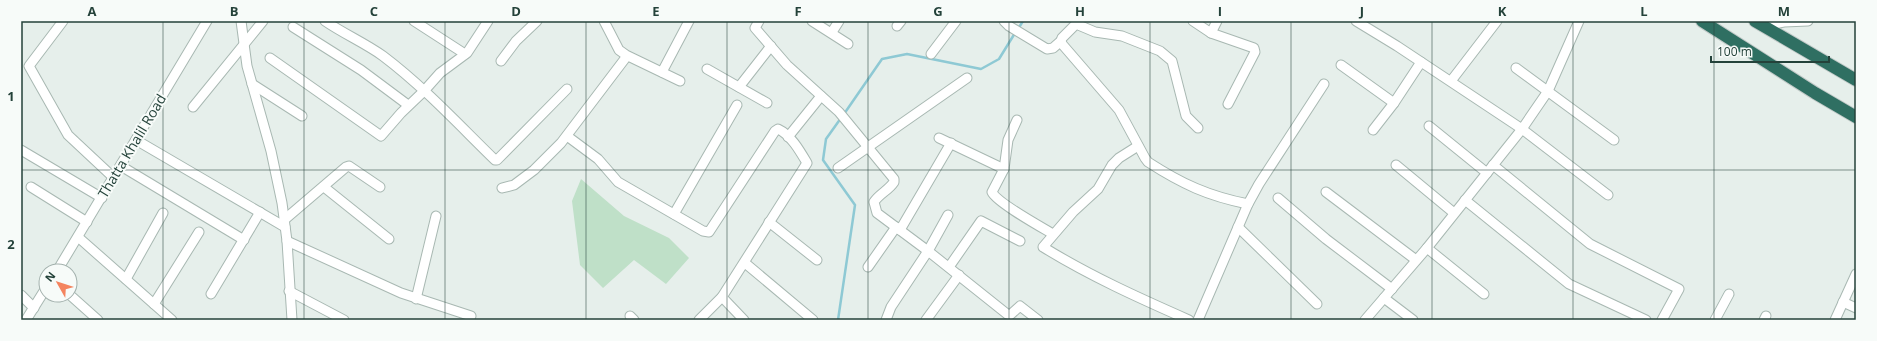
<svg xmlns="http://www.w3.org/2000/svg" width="1877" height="341" font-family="'Open Sans',sans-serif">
	<rect width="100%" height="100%" fill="#e6efeb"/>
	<polygon fill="#bfe0c8" points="581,179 624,216 669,238 689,258 666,284 634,260 603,288 580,265 572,201"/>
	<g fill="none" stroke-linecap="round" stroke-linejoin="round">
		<g stroke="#8ec9d4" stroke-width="2.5">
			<polyline points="1018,29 1023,21"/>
			<polyline points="844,114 882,59 907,54 981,69 999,59 1015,33"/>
			<polyline points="838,320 855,205 823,160 826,139 841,118"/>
		</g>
		<g stroke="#a8b8b2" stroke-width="11">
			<g id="minor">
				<polyline points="63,21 29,66 68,135 114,178"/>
				<polyline points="241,21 247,66 271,151 282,203 287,241 292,320"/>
				<path d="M325,21C344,34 365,43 383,56C424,87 458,124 495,160H497L567,89"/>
				<polyline points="414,21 465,54"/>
				<polyline points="604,21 619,50 626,55 680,81"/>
				<path d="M759,21L755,28L787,65L839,112L894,179V182C889,190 879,194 874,202L877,213L928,251L1007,314L1010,315L1020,306L1038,320"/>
				<polyline points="812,21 848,44"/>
				<polyline points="1004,21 1009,26 1047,49 1053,48 1061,41"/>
				<polyline points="1193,21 1211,33 1254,48 1255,52 1228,104"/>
				<polyline points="1356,21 1397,46 1522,129 1608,195"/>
				<polyline points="897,26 901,21"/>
				<polyline points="1763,26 1784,22 1808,21"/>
				<polyline points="293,27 361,70 408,105"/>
				<polyline points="832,32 839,21"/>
				<polyline points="1211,33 1217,21"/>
				<polyline points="931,54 956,21"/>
				<polyline points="270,58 381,136 401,113 424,91 440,73 467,53 488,21"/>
				<polyline points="501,61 516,41 537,21"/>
				<polyline points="1341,65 1394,103"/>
				<polyline points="1516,68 1614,140"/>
				<polyline points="707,69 767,103"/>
				<polyline points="662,72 689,21"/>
				<polyline points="1451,81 1497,21"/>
				<polyline points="252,84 302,116"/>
				<polyline points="739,87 771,46"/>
				<polyline points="193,107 263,21"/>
				<path d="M1017,120L1008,140L1004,169L992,192C996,202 1041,227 1053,234"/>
				<polyline points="1429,126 1487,173"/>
				<path d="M1198,128L1186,116L1172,61L1160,51L1122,36L1095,32L1076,24L1062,38L1061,41L1062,44L1119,110L1145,158L1148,162C1182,184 1208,196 1248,204"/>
				<polyline points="1373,130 1394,103 1421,62"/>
				<path d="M567,136L598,159L618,182L703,231L709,232L775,131L778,129C791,135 800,151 807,163L722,297L699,320"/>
				<polyline points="788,137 821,96"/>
				<polyline points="939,138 1004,169"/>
				<polyline points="136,140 285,227"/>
				<path d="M1138,146L1119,158L1112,165L1098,189L1073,212L1043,247C1090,276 1139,298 1189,320"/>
				<polyline points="21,150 102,198"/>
				<polyline points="1396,165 1454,213"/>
				<polyline points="1493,165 1590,244 1679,289 1662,320"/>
				<polyline points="121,166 244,240"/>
				<polyline points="838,168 967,78"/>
				<polyline points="31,187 87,222"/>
				<polyline points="324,187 389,239"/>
				<polyline points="502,188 514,185 534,170 561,143 627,56"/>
				<polyline points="1326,192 1416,260"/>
				<polyline points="1278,198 1326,239 1392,289"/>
				<polyline points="1465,200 1569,284 1646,320"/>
				<polyline points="674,214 737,105"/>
				<polyline points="284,220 346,167 349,166 380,187"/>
				<polyline points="769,222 817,260"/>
				<polyline points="1238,227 1317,304"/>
				<polyline points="900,230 951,143"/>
				<polyline points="78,237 172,320"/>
				<polyline points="287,241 401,293 471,316"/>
				<polyline points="1427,248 1484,294"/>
				<polyline points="745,263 813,320"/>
				<polyline points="868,267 896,227"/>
				<polyline points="949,267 981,221 1020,241"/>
				<polyline points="57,271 207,21"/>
				<polyline points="126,279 163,213"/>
				<polyline points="289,291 344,320"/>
				<polyline points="211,294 260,212"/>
				<polyline points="21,295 34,308"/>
				<polyline points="70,295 98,320"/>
				<polyline points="722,297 744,320"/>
				<polyline points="1384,298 1413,320"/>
				<polyline points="416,299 436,216"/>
				<polyline points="1843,302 1856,308"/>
				<polyline points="154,304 199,232"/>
				<polyline points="630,316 634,320"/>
				<polyline points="26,320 46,288"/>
				<polyline points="886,320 891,307 928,251 948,215"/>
				<polyline points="926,320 959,275"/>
				<polyline points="1198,320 1248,204 1259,184 1324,84"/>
				<polyline points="1365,320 1427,248 1522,129 1548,91 1579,21"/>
				<polyline points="1715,320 1729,294"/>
				<polyline points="1764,320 1766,316"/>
				<polyline points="1835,320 1856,274"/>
			</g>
		</g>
		<g stroke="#c2cac8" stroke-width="14">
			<g id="highway">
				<polyline points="1702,21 1815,93 1856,117"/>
				<polyline points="1755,21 1856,80"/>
			</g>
		</g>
		<use href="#minor" stroke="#fff" stroke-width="9"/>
		<use href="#highway" stroke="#2f6f62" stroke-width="12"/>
	</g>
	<path fill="none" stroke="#24423a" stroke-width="1" stroke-opacity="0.55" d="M163,21V320M304,21V320M445,21V320M586,21V320M727,21V320M868,21V320M1009,21V320M1150,21V320M1291,21V320M1432,21V320M1573,21V320M1714,21V320M21,170H1856"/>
	<g text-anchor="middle" stroke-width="4" stroke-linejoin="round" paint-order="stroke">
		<g font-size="14" fill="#24423a" stroke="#f7fbf9">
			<text transform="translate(132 146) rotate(-59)" y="5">Thatta Khalil Road</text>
		</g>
	</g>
	<rect width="1877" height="341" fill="none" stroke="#f7fbf9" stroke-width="44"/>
	<g transform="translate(58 283) rotate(309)"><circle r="19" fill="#f7fbf9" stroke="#a3b1ad"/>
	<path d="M0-3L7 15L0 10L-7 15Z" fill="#f4845f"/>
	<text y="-6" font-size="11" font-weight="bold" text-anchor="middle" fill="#24423a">N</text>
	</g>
	<path d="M1711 56v6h118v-6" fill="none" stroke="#24423a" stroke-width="2"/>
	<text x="1717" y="56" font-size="12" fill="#24423a" stroke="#f7fbf9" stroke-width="3" paint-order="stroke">100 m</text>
	<rect x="22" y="22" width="1833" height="297" fill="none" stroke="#24423a" stroke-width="1.5"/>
	<g font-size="13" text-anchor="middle" font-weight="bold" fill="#24423a">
		<text x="92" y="16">A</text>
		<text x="234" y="16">B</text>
		<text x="374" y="16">C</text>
		<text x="516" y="16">D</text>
		<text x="656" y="16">E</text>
		<text x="798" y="16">F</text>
		<text x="938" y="16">G</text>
		<text x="1080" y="16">H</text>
		<text x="1220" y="16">I</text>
		<text x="1362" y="16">J</text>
		<text x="1502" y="16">K</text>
		<text x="1644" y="16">L</text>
		<text x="1784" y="16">M</text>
		<text x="11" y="101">1</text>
		<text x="11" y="249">2</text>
	</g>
</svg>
